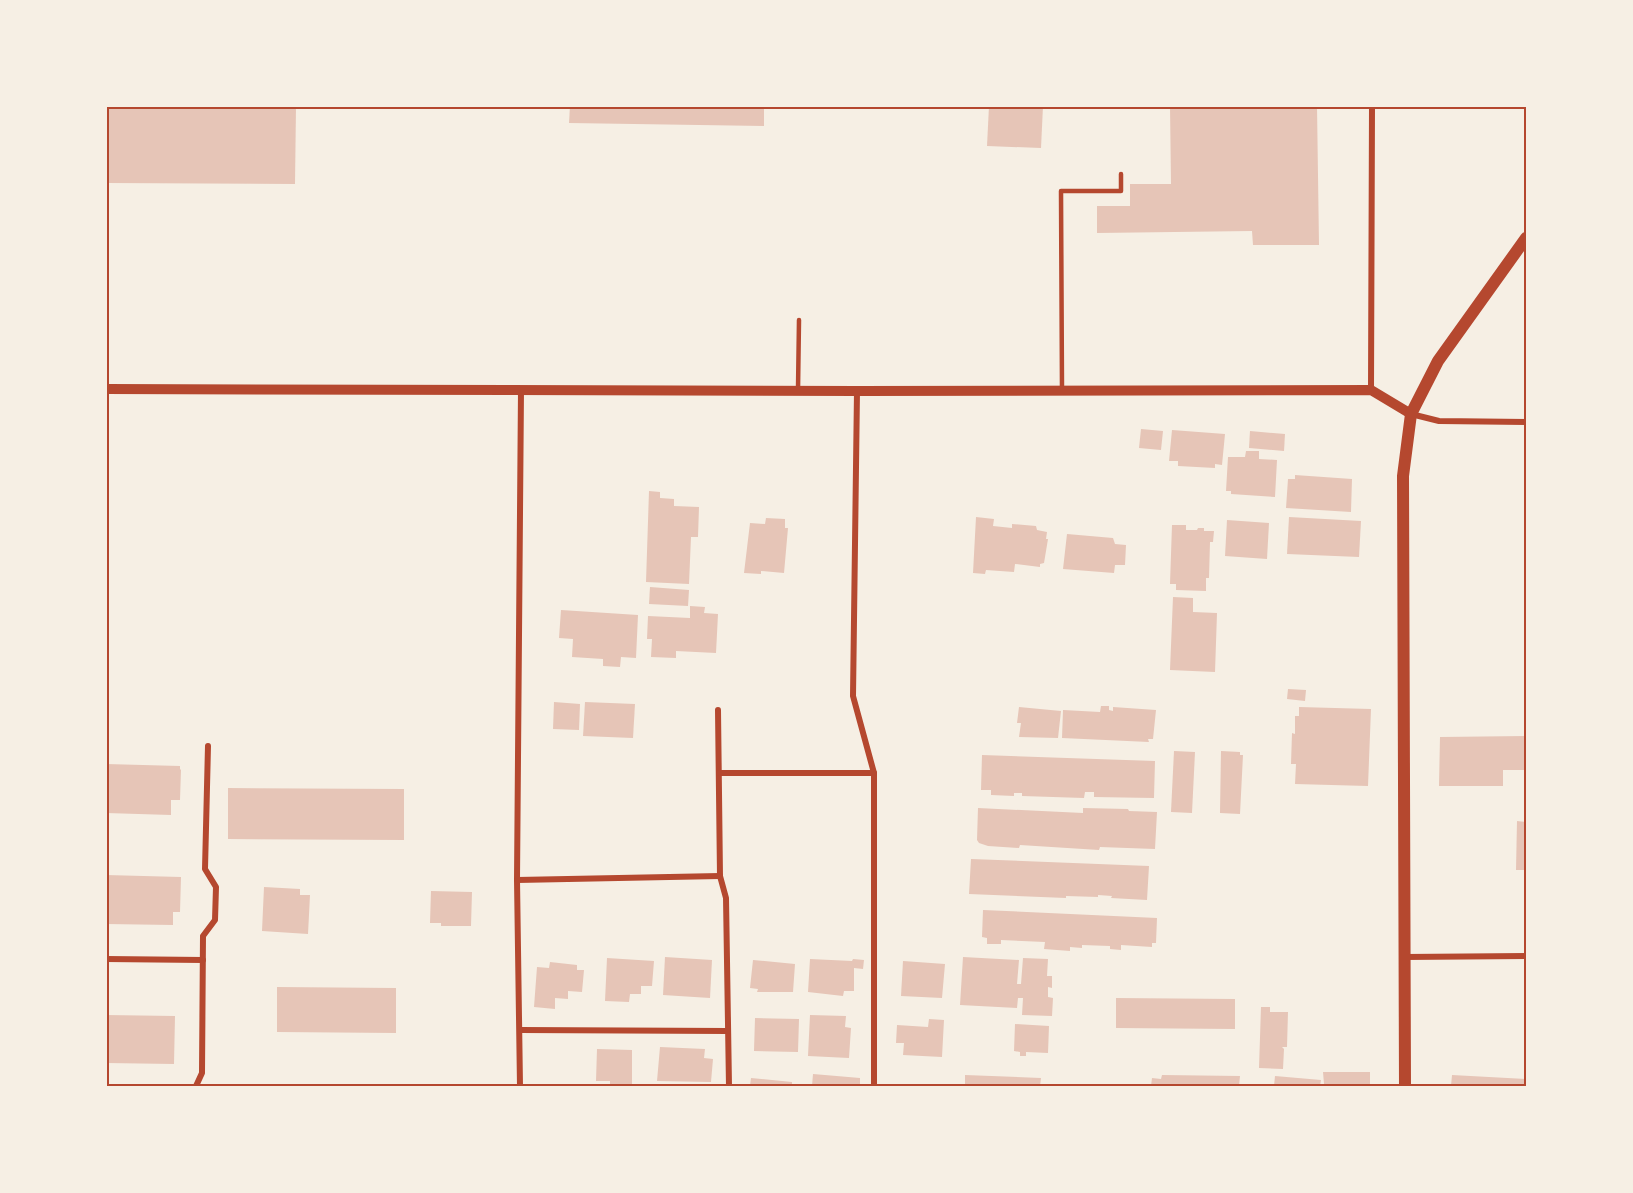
<svg xmlns="http://www.w3.org/2000/svg" width="1633" height="1193" font-family="'Golos Text',sans-serif">
	<rect width="100%" height="100%" fill="#f6efe4"/>
	<g fill="#e6c5b7">
		<polygon points="106,106 296,106 295,184 106,183"/>
		<polygon points="570,106 764,106 764,126 569,123"/>
		<polygon points="989,106 1043,106 1041,148 987,146"/>
		<polygon points="1170,106 1317,106 1319,245 1253,245 1252,231 1097,233 1097,206 1130,206 1130,184 1171,184"/>
		<polygon points="1141,429 1163,431 1161,450 1139,448"/>
		<polygon points="1172,430 1225,434 1222,465 1215,464 1215,468 1178,466 1178,461 1169,461"/>
		<polygon points="1250,431 1285,434 1284,451 1249,448"/>
		<polygon points="1246,451 1259,451 1259,459 1277,460 1275,497 1231,494 1231,491 1226,491 1228,457 1245,457"/>
		<polygon points="1295,475 1352,479 1351,512 1286,508 1288,479 1295,479"/>
		<polygon points="649,491 660,492 660,498 674,499 674,506 699,507 698,537 691,537 689,584 646,582"/>
		<polygon points="976,517 994,519 993,526 1012,528 1012,524 1036,526 1037,530 1047,532 1046,539 1048,539 1044,563 1040,564 1040,567 1015,564 1014,572 986,570 985,574 973,573"/>
		<polygon points="1289,517 1361,521 1359,557 1287,554"/>
		<polygon points="766,518 785,519 785,528 788,528 784,573 761,571 761,574 744,573 750,523 765,524"/>
		<polygon points="1227,520 1269,523 1267,559 1225,556"/>
		<polygon points="1172,525 1186,525 1186,530 1197,530 1198,528 1204,528 1204,531 1214,531 1213,542 1210,542 1209,578 1206,578 1206,591 1176,590 1176,584 1170,584"/>
		<polygon points="1067,534 1113,538 1115,544 1126,545 1125,565 1115,565 1114,573 1063,569"/>
		<polygon points="650,587 689,590 688,606 649,604"/>
		<polygon points="1173,597 1193,598 1193,612 1217,613 1215,672 1170,670"/>
		<polygon points="690,606 705,607 704,613 718,614 716,653 676,651 676,658 651,657 652,639 647,639 648,616 690,618"/>
		<polygon points="561,610 638,615 636,658 621,657 620,667 603,666 603,659 572,657 573,639 559,638"/>
		<polygon points="1288,689 1306,690 1305,701 1287,699"/>
		<polygon points="554,702 580,704 579,730 553,729"/>
		<polygon points="585,702 635,704 633,738 583,736"/>
		<polygon points="1101,706 1109,706 1109,710 1113,711 1113,707 1156,710 1153,739 1148,739 1149,742 1062,738 1063,710 1100,712"/>
		<polygon points="1019,707 1061,711 1058,738 1019,737 1021,723 1017,723"/>
		<polygon points="1299,707 1371,709 1368,786 1295,784 1296,764 1291,764 1292,733 1295,734 1295,716 1299,716"/>
		<polygon points="1526,736 1526,770 1503,770 1503,786 1439,786 1440,737"/>
		<polygon points="1174,751 1195,752 1192,813 1171,812"/>
		<polygon points="1221,751 1240,752 1240,755 1243,755 1240,814 1220,813"/>
		<polygon points="982,755 1155,761 1154,798 1094,797 1094,792 1085,792 1084,798 1022,796 1022,793 1014,793 1014,796 991,795 991,790 981,790"/>
		<polygon points="106,764 180,766 180,770 181,769 180,800 171,800 171,815 106,813"/>
		<polygon points="228,788 404,789 404,840 228,839"/>
		<polygon points="978,808 1083,813 1083,808 1128,809 1129,811 1157,812 1155,849 1100,847 1099,850 1020,845 1019,848 988,846 979,843 977,840"/>
		<polygon points="1517,821 1526,822 1526,870 1516,870"/>
		<polygon points="971,859 1149,866 1147,900 1111,898 1112,896 1098,895 1098,897 1066,896 1066,898 969,894"/>
		<polygon points="106,875 181,877 180,912 173,912 173,925 106,924"/>
		<polygon points="264,887 300,889 300,895 310,895 308,934 262,931"/>
		<polygon points="431,891 472,892 471,926 441,926 441,923 430,923"/>
		<polygon points="983,910 1157,918 1156,943 1152,943 1152,947 1121,945 1121,950 1110,949 1110,946 1082,945 1082,948 1070,947 1070,951 1044,949 1045,942 1001,940 1001,944 987,944 987,938 982,937"/>
		<polygon points="665,957 712,960 710,998 663,995"/>
		<polygon points="963,957 1019,960 1017,984 1021,984 1023,958 1048,959 1047,976 1052,976 1052,988 1048,987 1048,997 1053,998 1052,1016 1022,1015 1023,998 1018,998 1017,1008 960,1005"/>
		<polygon points="607,958 654,961 652,986 641,986 641,994 630,994 629,1002 605,1001"/>
		<polygon points="810,959 852,961 853,959 864,960 863,969 854,968 854,991 844,991 843,996 808,992"/>
		<polygon points="753,960 795,964 793,992 757,992 758,989 750,988"/>
		<polygon points="903,961 945,964 942,998 901,996"/>
		<polygon points="550,962 577,965 577,970 584,970 582,992 568,991 568,999 555,998 555,1009 534,1007 537,967 549,968"/>
		<polygon points="277,987 396,988 396,1033 277,1032"/>
		<polygon points="1116,998 1235,999 1235,1029 1116,1028"/>
		<polygon points="1261,1007 1270,1007 1270,1012 1288,1012 1287,1047 1282,1047 1284,1049 1283,1069 1259,1068"/>
		<polygon points="106,1015 175,1016 174,1064 106,1063"/>
		<polygon points="810,1015 846,1016 845,1027 851,1028 849,1058 808,1056"/>
		<polygon points="755,1018 799,1019 798,1052 754,1051"/>
		<polygon points="929,1019 944,1020 942,1057 903,1055 904,1043 896,1043 897,1025 928,1027"/>
		<polygon points="1015,1024 1049,1026 1048,1053 1026,1052 1026,1056 1020,1056 1020,1052 1014,1051"/>
		<polygon points="660,1047 705,1049 704,1058 713,1059 711,1082 657,1081"/>
		<polygon points="597,1049 632,1050 632,1086 610,1086 610,1081 596,1081"/>
		<polygon points="1323,1072 1370,1072 1370,1086 1330,1086 1330,1084 1324,1084"/>
		<polygon points="813,1074 860,1078 860,1086 812,1086"/>
		<polygon points="965,1075 1041,1078 1040,1086 965,1086"/>
		<polygon points="1162,1075 1240,1076 1239,1086 1151,1086 1152,1078 1161,1079"/>
		<polygon points="1452,1075 1526,1079 1526,1086 1451,1086"/>
		<polygon points="1275,1076 1321,1080 1320,1086 1274,1086"/>
		<polygon points="751,1078 792,1082 792,1086 750,1086"/>
	</g>
	<g fill="none" stroke-linecap="round" stroke-linejoin="round">
		<g stroke="#b5482f" stroke-width="4.5">
			<polyline points="798,390 799,320"/>
			<polyline points="1062,391 1061,191 1121,191 1121,174"/>
		</g>
		<g stroke="#b5482f" stroke-width="6">
			<polyline points="1371,390 1372,106"/>
			<polyline points="857,391 853,696 874,773 874,1086"/>
			<polyline points="1411,414 1439,421 1526,422"/>
			<polyline points="718,710 720,876 726,898 729,1086"/>
			<polyline points="719,773 874,773"/>
			<polyline points="517,880 720,876"/>
			<polyline points="1404,957 1526,956"/>
			<polyline points="106,959 203,960"/>
			<polyline points="520,1030 728,1031"/>
			<polyline points="196,1086 202,1073 203,936 215,920 216,887 205,869 208,746"/>
			<polyline points="520,1086 517,880 521,390"/>
		</g>
		<polyline stroke="#b5482f" stroke-width="10" points="106,389 857,391 1371,390 1411,414"/>
		<polyline stroke="#b5482f" stroke-width="12" points="1405,1086 1403,476 1411,414 1438,361 1526,238"/>
	</g>
	<rect width="1633" height="1193" fill="none" stroke="#f6efe4" stroke-width="216"/>
	<rect x="108" y="108" width="1417" height="977" fill="none" stroke="#b5482f" stroke-width="2"/>
</svg>
